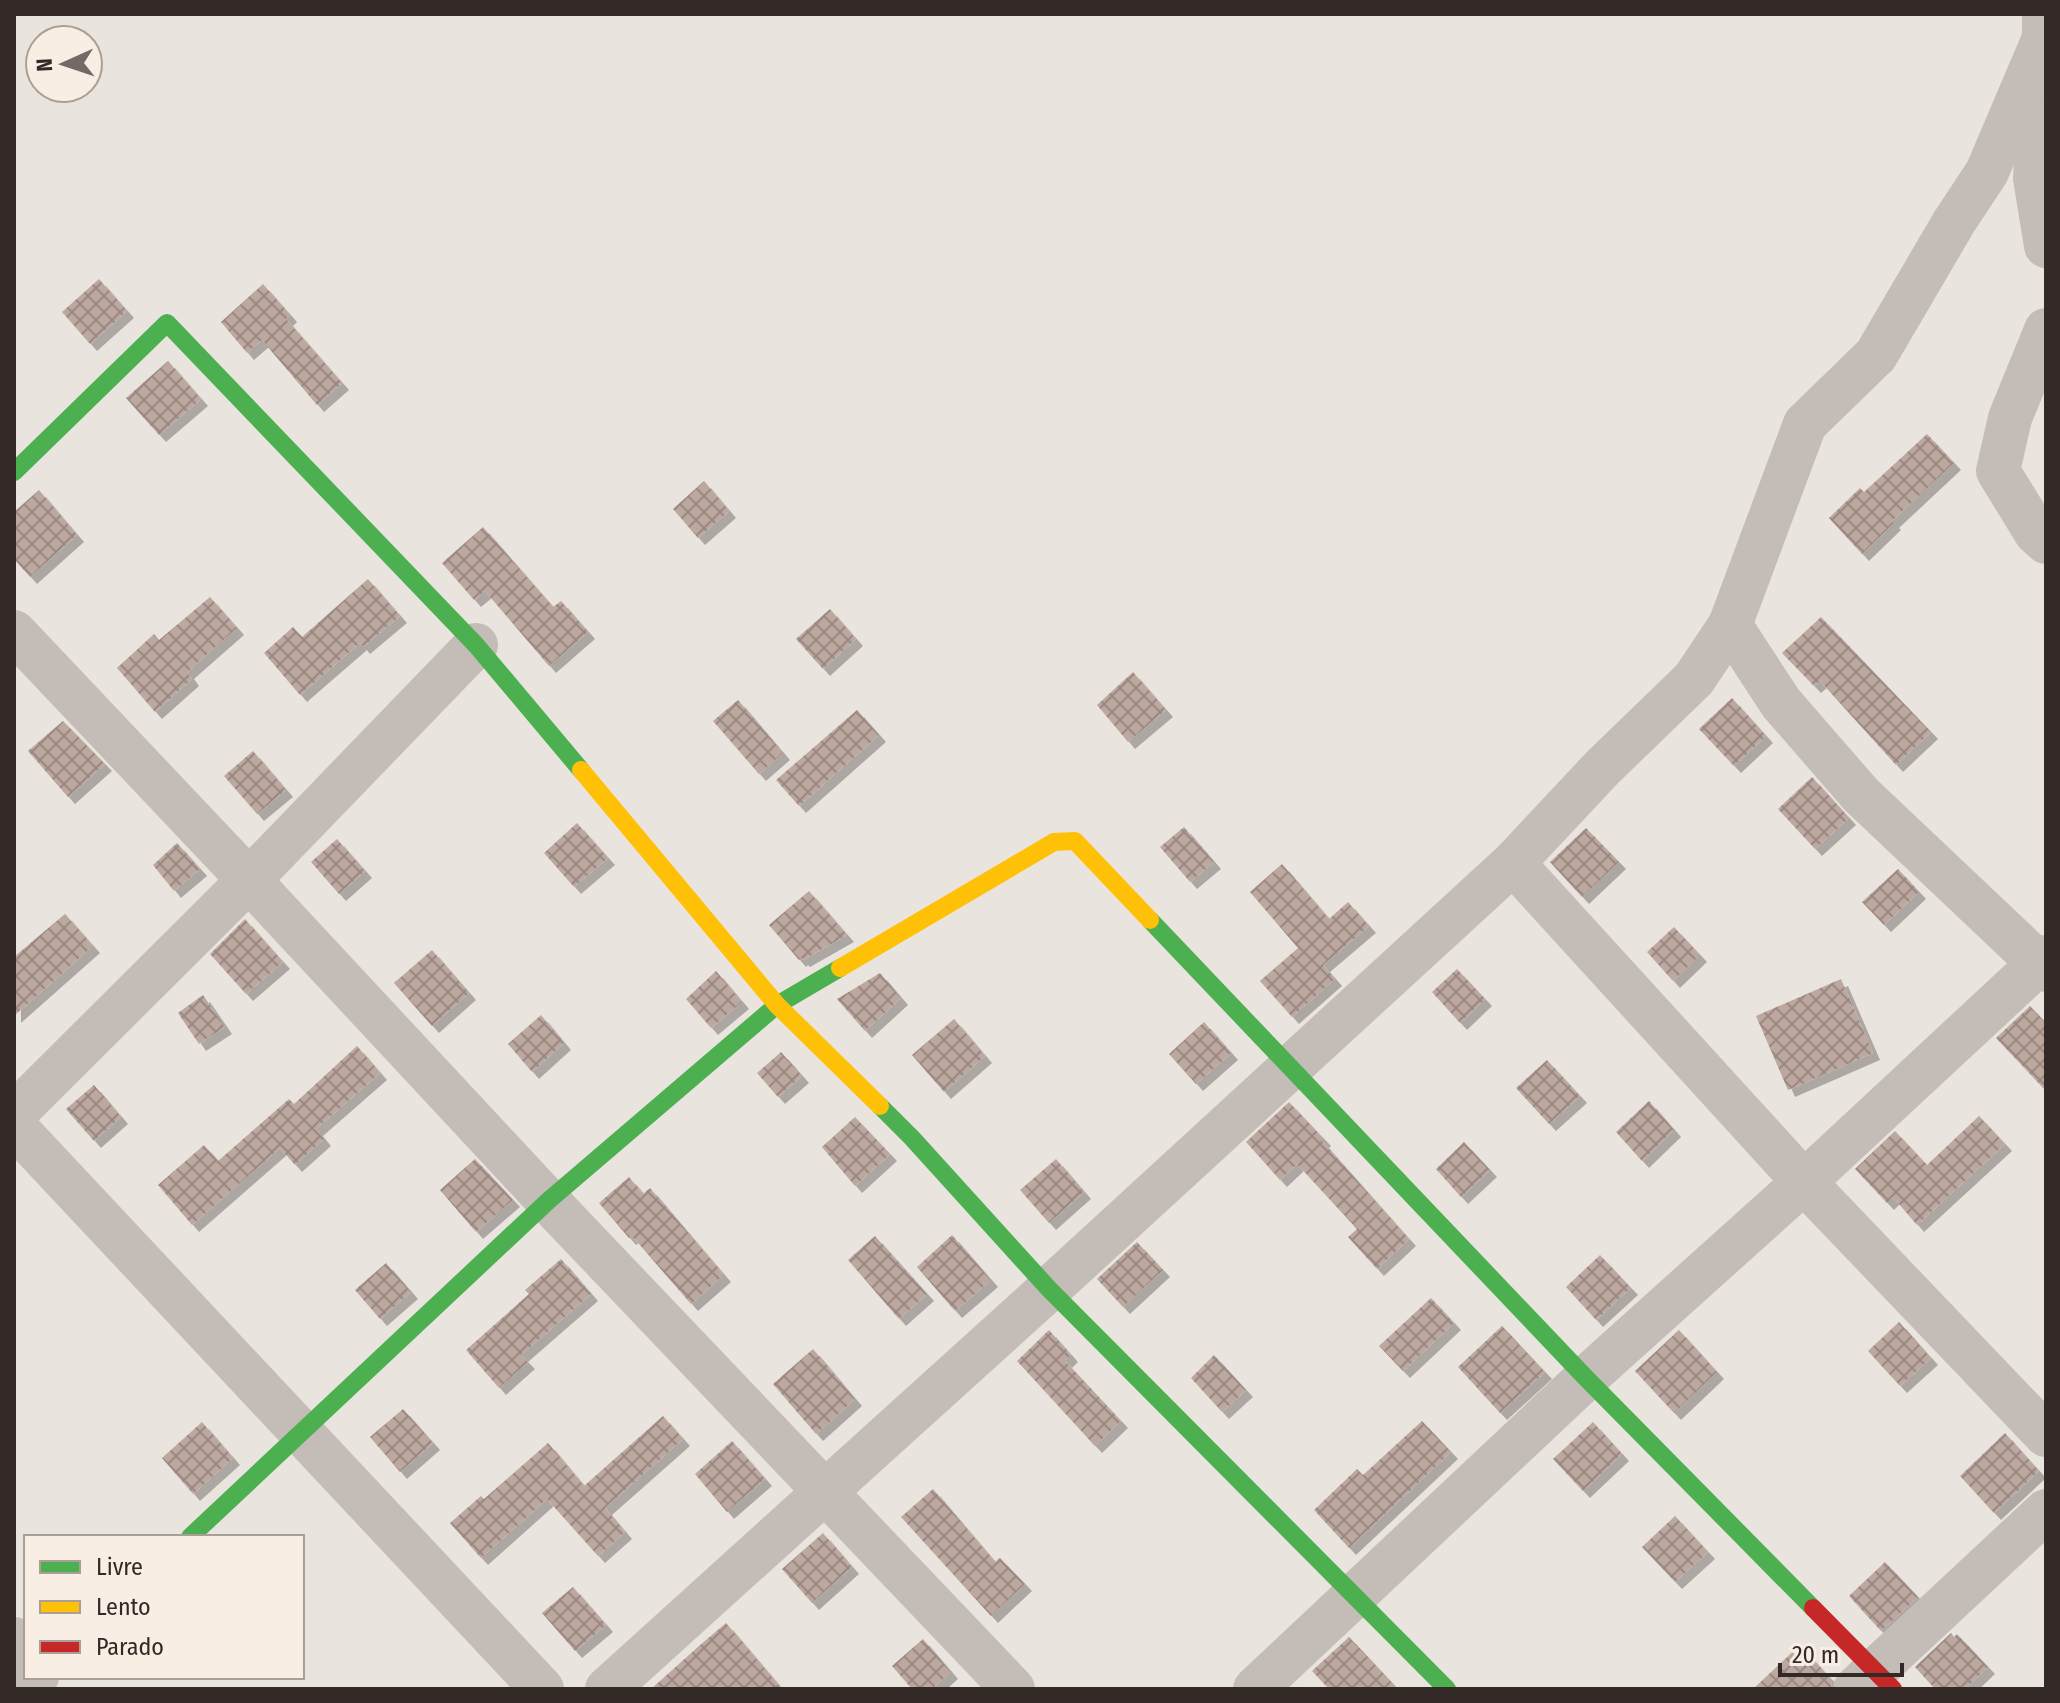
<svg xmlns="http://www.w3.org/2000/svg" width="2060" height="1703" font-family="'Fira Sans Condensed',sans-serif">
	<defs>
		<pattern id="building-cross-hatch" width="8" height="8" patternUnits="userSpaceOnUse" patternTransform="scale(2)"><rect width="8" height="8" fill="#bda8a0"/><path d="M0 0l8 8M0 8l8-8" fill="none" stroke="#9a8982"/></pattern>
		<filter id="shadow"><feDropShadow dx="7" dy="7" stdDeviation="0" flood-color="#0004"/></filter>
	</defs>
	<rect width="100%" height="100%" fill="#eae4de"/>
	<g fill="url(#building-cross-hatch)" filter="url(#shadow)">
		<polygon points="99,279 127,311 90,344 62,312"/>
		<polygon points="263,284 290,315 286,319 342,383 317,405 262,340 247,353 221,322"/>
		<polygon points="168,361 201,399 159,435 126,398"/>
		<polygon points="1927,434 1954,463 1892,521 1894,523 1862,554 1829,518 1860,488 1864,492"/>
		<polygon points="704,481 729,511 698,538 673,509"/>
		<polygon points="39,490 77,535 30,577 14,559 14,512"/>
		<polygon points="483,527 553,607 561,601 588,632 549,666 485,591 474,600 442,563"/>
		<polygon points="368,579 400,616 363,647 360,643 300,695 264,653 293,627 302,637"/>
		<polygon points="210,597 237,628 187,672 192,679 155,712 117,668 154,634 159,640"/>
		<polygon points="830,609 856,639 823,669 796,639"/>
		<polygon points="1821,617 1931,732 1896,765 1820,681 1814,686 1782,653"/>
		<polygon points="1133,672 1166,710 1128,742 1097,705"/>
		<polygon points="1732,698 1766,736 1734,766 1699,729"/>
		<polygon points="738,700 783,753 759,774 713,721"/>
		<polygon points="857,710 879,735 799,806 776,780"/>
		<polygon points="63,721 105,764 68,797 28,751"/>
		<polygon points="253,751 286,790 257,814 224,776"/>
		<polygon points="1812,777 1849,818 1815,849 1778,809"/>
		<polygon points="577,823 608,858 574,887 544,853"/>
		<polygon points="1184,827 1214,862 1190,882 1160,847"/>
		<polygon points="1586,828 1619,862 1582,897 1550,862"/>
		<polygon points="337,839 365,871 339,894 311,862"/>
		<polygon points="177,843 200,869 174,891 153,865"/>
		<polygon points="1282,864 1329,919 1348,902 1369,926 1323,965 1335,979 1292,1017 1260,981 1298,948 1250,892"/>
		<polygon points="1898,869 1919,892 1884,925 1862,902"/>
		<polygon points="809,891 847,935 803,960 801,958 799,960 769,925"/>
		<polygon points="65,914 93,946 14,1016 14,957"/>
		<polygon points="245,919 283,962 246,994 210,954"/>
		<polygon points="1674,927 1700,955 1673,981 1647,952"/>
		<polygon points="432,950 469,993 432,1026 394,983"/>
		<polygon points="1457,969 1485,999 1460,1023 1432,992"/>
		<polygon points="716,971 742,1002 711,1028 686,999"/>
		<polygon points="880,973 901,998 865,1031 837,999"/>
		<polygon points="1841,979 1873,1053 1788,1090 1756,1016"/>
		<polygon points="203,995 225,1027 199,1044 178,1013"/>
		<polygon points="2030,1006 2046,1023 2046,1091 1996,1038"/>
		<polygon points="541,1015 564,1043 532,1072 508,1044"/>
		<polygon points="954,1019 985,1056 944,1092 912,1055"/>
		<polygon points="1204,1022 1231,1053 1196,1084 1169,1054"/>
		<polygon points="357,1046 380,1073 316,1129 324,1139 295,1165 280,1148 192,1225 158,1185 204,1145 218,1161 289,1099 294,1104"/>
		<polygon points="781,1052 802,1076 778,1097 757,1073"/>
		<polygon points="1547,1060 1580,1096 1549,1124 1516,1088"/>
		<polygon points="94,1085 121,1117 94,1141 66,1109"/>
		<polygon points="1649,1101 1674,1130 1642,1161 1616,1132"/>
		<polygon points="1289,1102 1324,1139 1322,1141 1409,1239 1377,1269 1348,1237 1357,1229 1297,1164 1280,1180 1246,1142"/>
		<polygon points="1979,1116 2005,1144 1917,1225 1893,1197 1887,1203 1855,1169 1895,1131 1927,1165"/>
		<polygon points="855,1117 890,1154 855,1186 822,1147"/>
		<polygon points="1464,1142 1490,1170 1461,1197 1436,1169"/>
		<polygon points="475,1159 513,1200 476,1232 440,1190"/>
		<polygon points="1056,1159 1084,1192 1049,1223 1020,1190"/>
		<polygon points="629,1177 643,1194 650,1188 724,1275 691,1304 632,1236 629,1238 599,1203"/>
		<polygon points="952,1235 991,1280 955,1311 917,1267"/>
		<polygon points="875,1236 927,1294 899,1319 848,1260"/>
		<polygon points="1137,1242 1163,1270 1123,1307 1097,1279"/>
		<polygon points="1600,1255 1631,1288 1596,1320 1566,1287"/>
		<polygon points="561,1259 591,1294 521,1355 528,1362 499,1388 466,1350 529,1294 525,1290"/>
		<polygon points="386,1263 411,1292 380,1319 355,1290"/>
		<polygon points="1431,1298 1454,1323 1403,1371 1379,1346"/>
		<polygon points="1899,1322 1931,1358 1900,1386 1868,1351"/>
		<polygon points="1502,1326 1545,1372 1500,1413 1458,1367"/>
		<polygon points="1049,1330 1071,1355 1065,1361 1121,1421 1095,1446 1017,1361"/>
		<polygon points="1679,1330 1717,1372 1674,1413 1635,1371"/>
		<polygon points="813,1349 855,1399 816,1434 773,1384"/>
		<polygon points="1214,1355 1246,1390 1222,1412 1191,1378"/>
		<polygon points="403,1409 433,1443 400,1472 370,1437"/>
		<polygon points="663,1416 683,1439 605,1508 625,1532 598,1556 547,1499 481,1558 450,1523 481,1496 484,1499 548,1443 584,1486"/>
		<polygon points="1422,1421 1451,1452 1349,1548 1314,1510 1357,1469 1363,1475"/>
		<polygon points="202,1422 233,1458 193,1494 162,1458"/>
		<polygon points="1593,1422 1622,1454 1583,1491 1553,1459"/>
		<polygon points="2005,1433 2039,1471 1994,1513 1960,1476"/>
		<polygon points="732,1441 765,1479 727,1512 695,1474"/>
		<polygon points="933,1489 995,1562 1000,1558 1025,1584 991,1616 901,1517"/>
		<polygon points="1675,1516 1708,1552 1675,1582 1642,1547"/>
		<polygon points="823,1533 852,1567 812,1603 782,1569"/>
		<polygon points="1885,1562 1918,1597 1881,1631 1849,1596"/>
		<polygon points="573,1587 606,1625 575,1651 542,1613"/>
		<polygon points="726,1623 782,1689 651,1689 699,1646"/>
		<polygon points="1951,1633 1954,1637 1957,1634 1988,1667 1965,1689 1935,1689 1915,1667"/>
		<polygon points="1349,1637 1398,1689 1329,1689 1312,1671"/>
		<polygon points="923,1639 951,1672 932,1689 912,1689 892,1666"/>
		<polygon points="1800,1645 1832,1680 1831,1689 1753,1689"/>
	</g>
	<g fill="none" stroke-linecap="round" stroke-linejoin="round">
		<g stroke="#c3bcb7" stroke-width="44">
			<polyline points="2042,70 2035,178 2046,246"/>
			<polyline points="2046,330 2010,418 1998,471 2036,533 2046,542"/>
			<polyline points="1730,625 1781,703 1861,795 2046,970"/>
			<polyline points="14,632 249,880 548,1201 1013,1689"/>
			<polyline points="1513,863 1603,767 1694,679 1730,625 1805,424 1876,355 1954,222 1987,172 2044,38 2044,14"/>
			<polyline points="14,1114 249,880 476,645"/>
			<polyline points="14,1126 542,1689"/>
			<polyline points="14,1639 26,1652"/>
			<polyline points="23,1689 37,1677"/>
			<polyline points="607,1689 1049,1289 1513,863 1804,1182 2046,1435"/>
			<polyline points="1255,1689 1586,1378 1804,1182 2046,957"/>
			<polyline points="1855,1689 2046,1511"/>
		</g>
		<g stroke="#4caf50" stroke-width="18">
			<polyline points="14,472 167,323 476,645 581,770"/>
			<polyline points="1150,920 1586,1378 1813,1608"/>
			<polyline points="880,1106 912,1138 1049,1289 1447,1689"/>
			<polyline points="190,1537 548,1201 777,1005 840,968"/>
		</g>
		<g stroke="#ffc107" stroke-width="18">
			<polyline points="581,770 777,1005 880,1106"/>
			<polyline points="840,968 1054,842 1075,841 1150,920"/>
		</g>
		<polyline stroke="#c62828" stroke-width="18" points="1813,1608 1893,1689"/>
	</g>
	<rect width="2060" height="1703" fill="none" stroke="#332926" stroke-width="32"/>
	<rect x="24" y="1535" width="280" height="144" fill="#f8eee4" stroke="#a99f98" stroke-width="2"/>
	<rect x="40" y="1561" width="40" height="12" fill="#4caf50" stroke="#a99f98" stroke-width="2"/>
	<text x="96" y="1575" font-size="24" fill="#332926">Livre</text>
	<rect x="40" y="1601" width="40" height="12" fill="#ffc107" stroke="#a99f98" stroke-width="2"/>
	<text x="96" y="1615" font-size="24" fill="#332926">Lento</text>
	<rect x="40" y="1641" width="40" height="12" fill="#c62828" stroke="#a99f98" stroke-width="2"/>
	<text x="96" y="1655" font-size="24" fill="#332926">Parado</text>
	<g transform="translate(64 64) rotate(267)"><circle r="38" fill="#f8eee4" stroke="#a99f98" stroke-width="2"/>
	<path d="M0-6L14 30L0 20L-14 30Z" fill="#736a66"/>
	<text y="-12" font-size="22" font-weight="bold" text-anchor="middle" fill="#332926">N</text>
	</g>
	<path d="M1780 1663v12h122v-12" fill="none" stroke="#332926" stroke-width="4"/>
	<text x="1792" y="1663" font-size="24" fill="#332926" stroke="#f8eee4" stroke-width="6" paint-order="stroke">20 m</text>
</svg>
